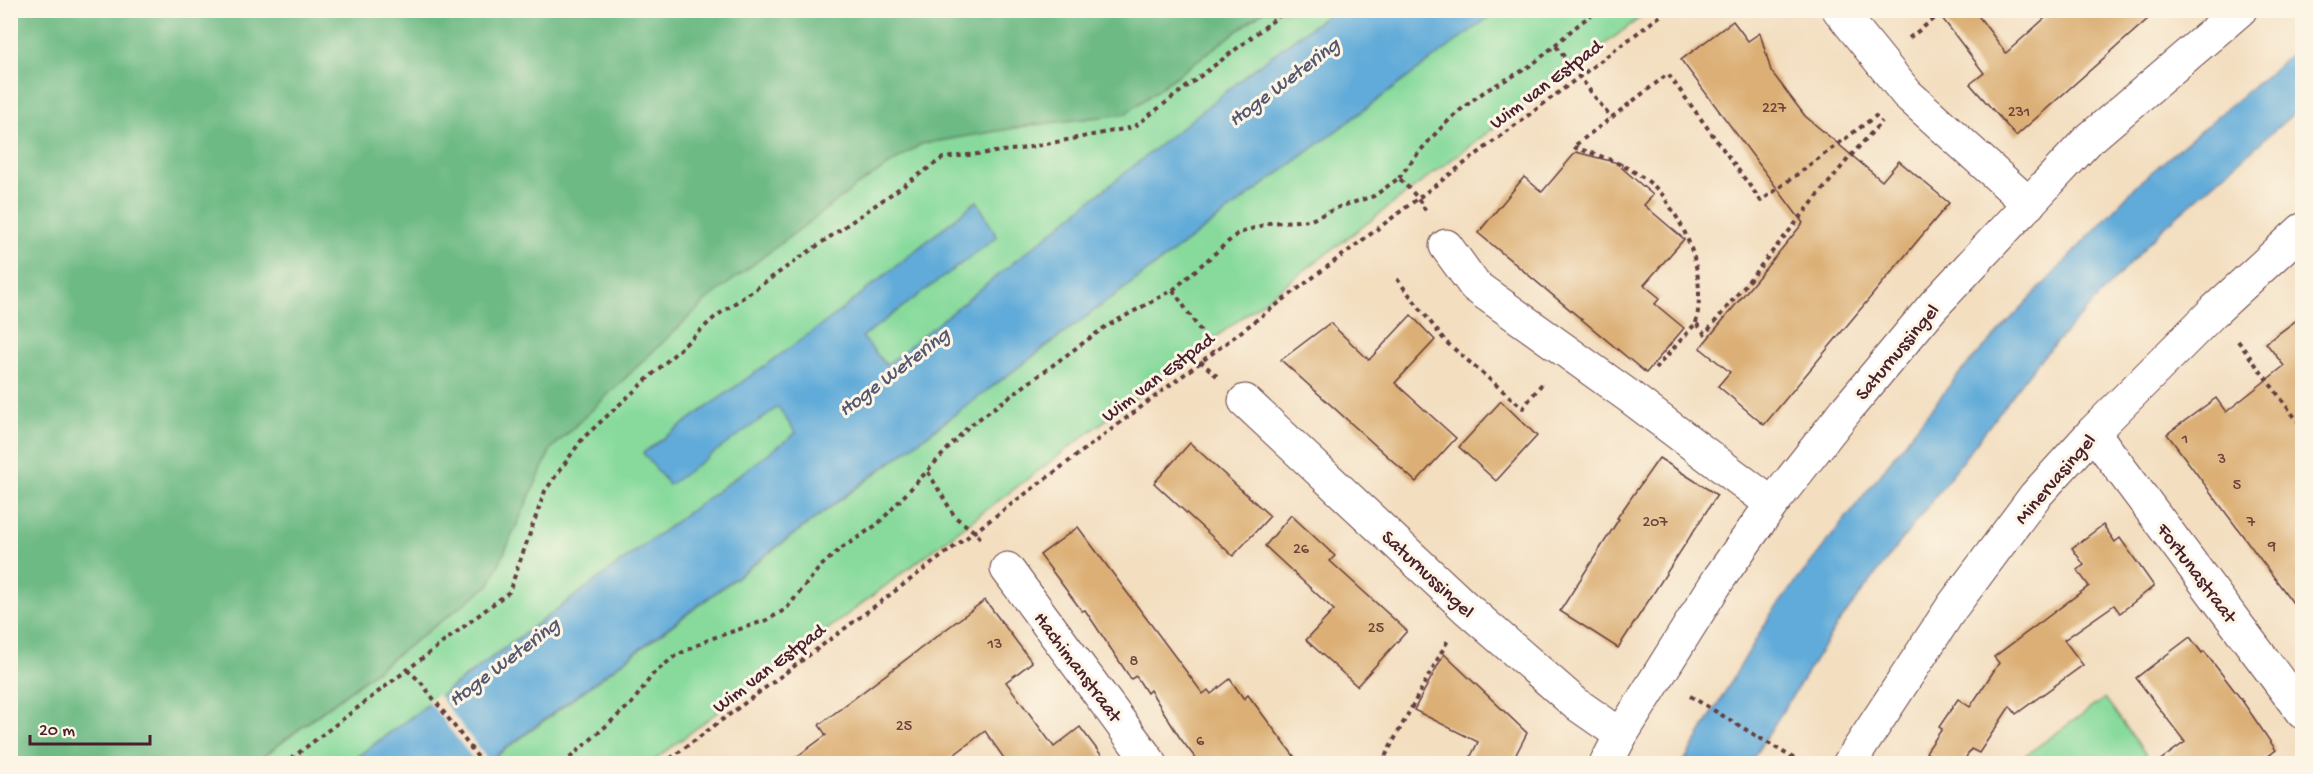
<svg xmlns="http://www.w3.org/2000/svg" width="2313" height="774" font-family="'Gochi Hand',sans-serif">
	<rect width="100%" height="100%" fill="#fcf5e5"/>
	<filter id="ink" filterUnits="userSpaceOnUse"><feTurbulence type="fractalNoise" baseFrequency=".0167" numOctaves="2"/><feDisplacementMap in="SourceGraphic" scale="12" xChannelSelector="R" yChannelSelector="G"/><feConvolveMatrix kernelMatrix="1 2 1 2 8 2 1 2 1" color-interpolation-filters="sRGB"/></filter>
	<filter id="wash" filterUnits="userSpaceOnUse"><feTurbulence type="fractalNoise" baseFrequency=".008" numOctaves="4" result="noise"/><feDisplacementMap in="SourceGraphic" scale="24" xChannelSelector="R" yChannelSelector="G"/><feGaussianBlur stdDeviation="1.35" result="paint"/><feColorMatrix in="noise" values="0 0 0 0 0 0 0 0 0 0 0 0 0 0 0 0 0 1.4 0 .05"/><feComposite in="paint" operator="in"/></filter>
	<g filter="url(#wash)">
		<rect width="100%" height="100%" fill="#f3dec0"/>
		<g fill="#87da9c" stroke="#687c64" stroke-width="1.5">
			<polygon points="1264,11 1333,11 1264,61 887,366 862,337 997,237 977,201 834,316 669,484 778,406 796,433 348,763 254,764 490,584 551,449 709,298 855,187 921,144 1032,125 1125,114"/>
			<polygon points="1497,11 1649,11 650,763 486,764"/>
			<polygon points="2105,698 2152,763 2015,763"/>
		</g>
		<polygon fill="#6dba84" stroke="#5c6c58" stroke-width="1.5" points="10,11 11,10 1264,11 1125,114 1032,125 921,144 855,187 709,298 551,449 490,584 254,763 11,763"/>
		<g fill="#61abd9" stroke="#566582" stroke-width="1.5">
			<polygon points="1333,11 1497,11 486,763 348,764 796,433 778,407 669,485 643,453 834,316 977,201 997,237 862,337 886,365 1264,61"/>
			<polygon points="2302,45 2302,106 2162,229 2037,363 1837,625 1750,763 1683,763 1771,614 1956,377 2141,181"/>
		</g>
		<polygon fill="#f3dec0" points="438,694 490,763 476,763 428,701"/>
		<g id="blocks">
			<g fill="#dbaf75">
				<polygon points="1936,10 1974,10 2006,53 2054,10 2158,10 2016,136 1970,84 1984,73"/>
				<polygon points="1733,21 1748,41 1760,33 1771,71 1805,116 1882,181 1899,161 1949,203 1764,425 1718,386 1730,372 1700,348 1803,223 1681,60"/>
				<polygon points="1576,152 1622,164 1622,168 1653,195 1644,205 1684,239 1644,285 1660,298 1655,304 1684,328 1646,373 1478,233 1524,177 1542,192"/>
				<polygon points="1411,315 1435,340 1395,383 1456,438 1416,482 1281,360 1330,323 1369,360"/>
				<polygon points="2302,316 2302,615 2167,434 2216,398 2226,412 2284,366 2266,343"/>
				<polygon points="1501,401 1537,436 1496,481 1459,447"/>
				<polygon points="1190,443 1270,516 1233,556 1154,483"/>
				<polygon points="1659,458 1717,495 1618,648 1560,611 1619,519 1617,518"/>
				<polygon points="1291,515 1335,556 1330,561 1407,631 1357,686 1306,640 1334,610 1265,546"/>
				<polygon points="2103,525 2115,542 2120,538 2154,586 2120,613 2114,605 2064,640 2083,665 2016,714 2010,706 1979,753 1971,749 1962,764 1944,764 1926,752 1942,729 1939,727 1958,699 1970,707 1999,663 1994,657 2089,586 2077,570 2084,565 2072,548"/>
				<polygon points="1078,527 1203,694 1208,690 1211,694 1230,679 1244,699 1248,695 1300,764 1200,764 1180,738 1150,690 1147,693 1136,676 1131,679 1085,610 1082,611 1040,555"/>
				<polygon points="985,600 1032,662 1006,682 1054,747 1080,727 1108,764 1008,764 985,731 942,764 787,764 826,735 819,725"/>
				<polygon points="2190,637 2202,653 2204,651 2241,699 2276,750 2258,764 2155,764 2185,742 2136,678"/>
				<polygon points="1444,654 1527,733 1511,764 1467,764 1478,742 1414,710"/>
			</g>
		</g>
	</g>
	<g filter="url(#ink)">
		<use href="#blocks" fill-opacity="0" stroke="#633c41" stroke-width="1.5"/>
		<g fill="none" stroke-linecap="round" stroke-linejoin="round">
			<g stroke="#633c41" stroke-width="35">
				<g id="street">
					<polyline points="1839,10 1907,94 2029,204"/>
					<polyline points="1446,246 1475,286 1630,397 1772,504"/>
					<polyline points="1245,401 1466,608 1575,703 1621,735"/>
					<polyline points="2093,432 2302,712"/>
					<polyline points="1007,569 1151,764"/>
					<polyline points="1606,764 1621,735 1720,577 1772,504 1847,409 1934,305 2087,141 2240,10"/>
					<polyline points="1849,764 1952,607 2035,496 2093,432 2214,311 2302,230"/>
				</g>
			</g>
			<g stroke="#633c41" stroke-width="4" stroke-dasharray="4.5 4.5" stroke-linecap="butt">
				<polyline points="1909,38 1946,10"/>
				<polyline points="1556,46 1611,118"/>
				<path d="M1399,178C1423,145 1452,113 1487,90C1502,81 1517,75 1531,65C1555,48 1574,24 1600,10"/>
				<polyline points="1397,279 1446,342 1523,408 1544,381"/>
				<polyline points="1173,290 1214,351"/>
				<path d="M1696,323C1705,281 1693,240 1669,205C1666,201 1663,194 1658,190C1636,168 1603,156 1573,147L1668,74L1761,201L1877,115"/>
				<polyline points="2238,341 2302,427"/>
				<polyline points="1200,361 1217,376"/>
				<polyline points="1655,369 1696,323 1705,334 1848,159 1882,121"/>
				<polyline points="928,472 955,517 975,532 983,541"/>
				<polyline points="407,670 420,681 483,764"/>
				<polyline points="1690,696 1803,764"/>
				<polyline points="284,764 509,592 545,491 583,438 715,317 943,158 1020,149 1134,127 1287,10"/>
				<polyline points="563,764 632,703 653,674 675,656 710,639 767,620 786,609 820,567 839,550 878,524 968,427 1105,327 1173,290 1237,234 1269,223 1311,220 1339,207 1374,196 1399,178 1417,197 1428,214"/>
				<polyline points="663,764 1068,462 1668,10"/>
				<polyline points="1381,764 1448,640"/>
			</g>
			<use href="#street" stroke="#fff" stroke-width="33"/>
		</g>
	</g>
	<g text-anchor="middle" stroke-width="6" stroke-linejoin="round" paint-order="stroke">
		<g font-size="16" fill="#6e433e">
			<text x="1774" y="112">227</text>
			<text x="2019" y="116">231</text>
			<text x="2185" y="443">1</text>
			<text x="2222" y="463">3</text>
			<text x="2237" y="489">5</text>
			<text x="1655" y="526">207</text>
			<text x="2251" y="526">7</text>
			<text x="2272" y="550">9</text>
			<text x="1301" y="553">26</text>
			<text x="1376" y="632">25</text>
			<text x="995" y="648">13</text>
			<text x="1134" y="665">8</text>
			<text x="904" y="730">25</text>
			<text x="1200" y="745">6</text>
		</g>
		<g font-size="20" fill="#4a1f2b" stroke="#fcf5e5">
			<text transform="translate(1545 83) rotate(-37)" y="7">Wim van Estpad</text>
			<text transform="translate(1896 351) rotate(-50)" y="7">Saturnussingel</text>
			<text transform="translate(1157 376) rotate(-37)" y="7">Wim van Estpad</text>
			<text transform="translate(2054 478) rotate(-49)" y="7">Minervasingel</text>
			<text transform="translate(2198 572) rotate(53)" y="7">Fortunastraat</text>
			<text transform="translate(1429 573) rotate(43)" y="7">Saturnussingel</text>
			<text transform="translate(1079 666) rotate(53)" y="7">Hachimanstraat</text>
			<text transform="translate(768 667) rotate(-37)" y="7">Wim van Estpad</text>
		</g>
		<g font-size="21" font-style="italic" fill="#535771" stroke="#fcf5e5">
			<text transform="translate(1283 81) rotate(-37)" y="7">Hoge Wetering</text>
			<text transform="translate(893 371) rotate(-37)" y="7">Hoge Wetering</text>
			<text transform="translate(503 661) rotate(-37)" y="7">Hoge Wetering</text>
		</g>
	</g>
	<rect width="2313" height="774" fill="none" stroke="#fcf5e5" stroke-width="36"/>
	<path d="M30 735v9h120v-9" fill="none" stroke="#4a1f2b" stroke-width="3"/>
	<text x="39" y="735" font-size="18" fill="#4a1f2b" stroke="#fcf5e5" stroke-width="4.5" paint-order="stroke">20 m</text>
</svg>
